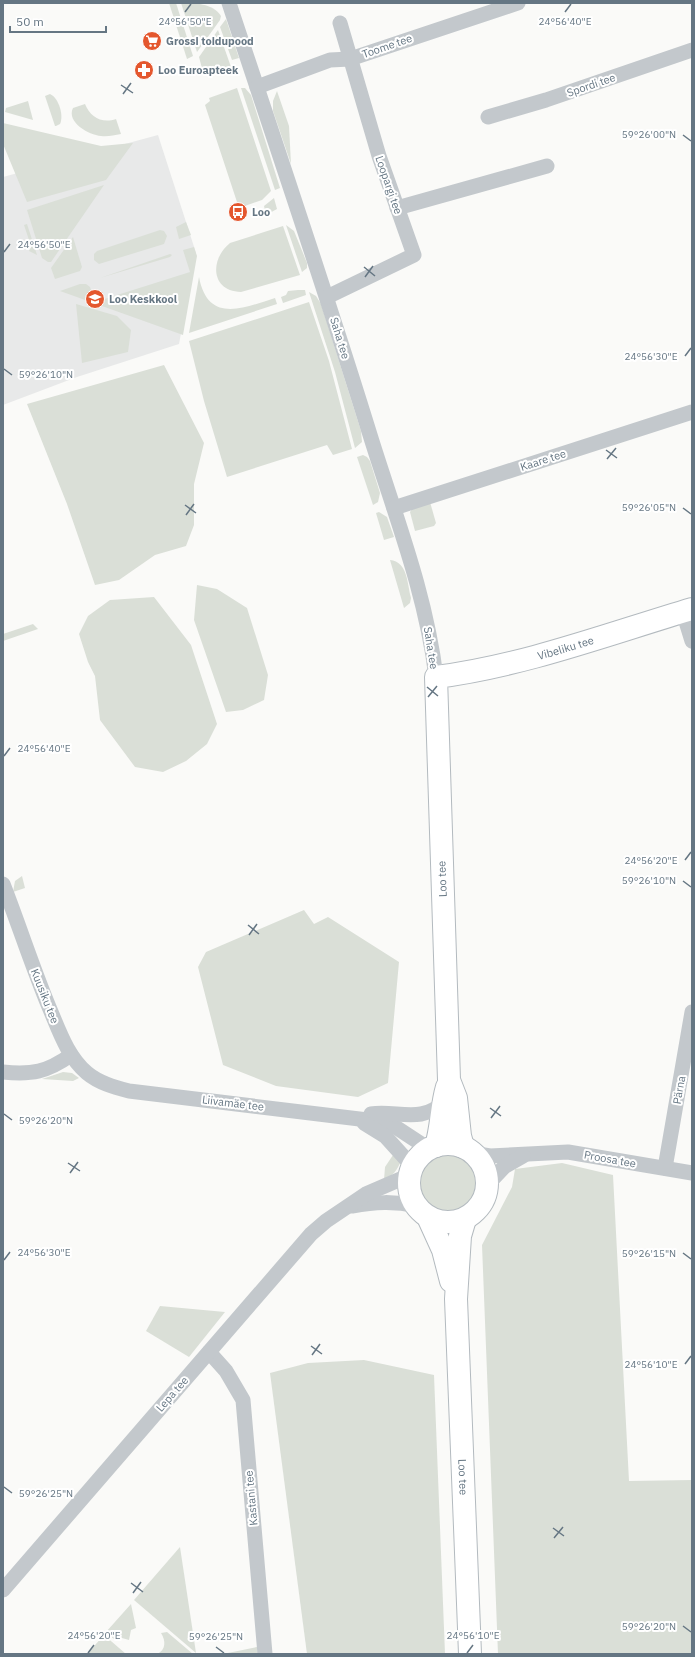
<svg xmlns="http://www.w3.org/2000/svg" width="695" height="1657" font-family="'IBM Plex Sans',sans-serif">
	<rect width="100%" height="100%" fill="#fafaf8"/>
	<polygon fill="#e8e9e9" points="158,135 196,253 179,344 77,377 3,405 3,177"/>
	<g fill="#dadfd7">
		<polygon points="169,3 176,3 193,56 187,59"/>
		<path d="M181,3C194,3 213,3 221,16L220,20L197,52Z"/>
		<polygon points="226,19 239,58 232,60 220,27"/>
		<polygon points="218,30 231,67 229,70 209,76 203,72 199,57"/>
		<polygon points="237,88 271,191 262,200 242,207 237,202 205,105 210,101 209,98"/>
		<polygon points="241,88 245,88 251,95 280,188 275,190"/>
		<polygon points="277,91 289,126 291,164 273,111 273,101"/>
		<path d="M50,94C59,98 64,116 60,124L56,126H55L45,96Z"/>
		<polygon points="28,101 33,120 5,112 6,108"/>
		<path d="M85,104C90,117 102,124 116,119L121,134C114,135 108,137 101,136C89,135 66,122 73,108Z"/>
		<polygon points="3,123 101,146 133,143 106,180 27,202 3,144"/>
		<polygon points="104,185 51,262 48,262 42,258 27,210"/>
		<polygon points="274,198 277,209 266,215 264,206"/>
		<polygon points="186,222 191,235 179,239 176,227"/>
		<polygon points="27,224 37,255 29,251 31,246 24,225"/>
		<polygon points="286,225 294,231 307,263 307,268 302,272"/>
		<path d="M283,226L300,275L241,292C210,291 210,259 230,243Z"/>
		<polygon points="160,230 164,231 167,236 164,244 99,264 94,260 94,254 97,251"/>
		<polygon points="73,237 82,267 80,271 55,279 51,268"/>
		<polygon points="194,247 197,256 183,335 60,291 80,284 86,284 90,287 95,302 190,272 183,250"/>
		<polygon points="170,254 172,255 170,257 100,278"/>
		<path d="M199,277C208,324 243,308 275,298L277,304L189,333Z"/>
		<polygon points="298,290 305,290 306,295 283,303 281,297 286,295 288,291"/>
		<polygon points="309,292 316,296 321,304 361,431 362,442 355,448 335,372"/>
		<polygon points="309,302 329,361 352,449 333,455 327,445 227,477 204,401 189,341"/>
		<polygon points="76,304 117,316 131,330 128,352 82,363"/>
		<polygon points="164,365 204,443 194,484 194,525 186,546 155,555 119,580 95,585 67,504 27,404"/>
		<polygon points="363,455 367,457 370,461 380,493 378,502 373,505 357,457"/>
		<polygon points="430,502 436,523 434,526 415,531 410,512 412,509"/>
		<polygon points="379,512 387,517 394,537 384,540 376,513"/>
		<path d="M390,560C408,562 407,583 411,598L410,603L404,608Z"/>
		<polygon points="197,585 217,589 247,608 268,675 264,700 243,710 226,712 194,620"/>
		<polygon points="154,597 191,645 217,724 207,744 186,761 163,772 135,767 100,720 95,676 88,662 79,634 88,616 110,600"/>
		<polygon points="33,624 38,629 3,641 3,634"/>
		<polygon points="22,876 25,888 13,892 15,881"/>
		<polygon points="304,910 314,924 328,917 399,962 388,1083 358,1097 276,1086 223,1065 198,967 206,952"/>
		<polygon points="63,1072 72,1073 79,1078 73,1081 42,1079"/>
		<path d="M395,1152L401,1161C397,1170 393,1176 384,1180L385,1167Z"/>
		<circle cx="448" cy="1183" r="29"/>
		<polygon points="562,1163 613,1175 629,1481 692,1480 692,1654 498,1654 482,1245 512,1187 515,1169"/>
		<polygon points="160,1306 225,1312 189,1357 146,1331"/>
		<polygon points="364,1360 434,1375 445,1654 307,1654 270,1373 308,1363"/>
		<polygon points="180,1547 196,1653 134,1600"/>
		<polygon points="131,1604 136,1628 131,1630 129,1640 122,1638 115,1640 106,1632"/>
		<path d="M167,1632L193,1654H157C166,1650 166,1641 161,1633Z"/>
		<polygon points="104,1635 126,1654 87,1654"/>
		<polygon points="257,1647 258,1654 223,1654"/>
	</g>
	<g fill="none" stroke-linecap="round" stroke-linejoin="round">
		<g stroke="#b3babf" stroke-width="24">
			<g id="secondary">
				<circle cx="448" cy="1183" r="39"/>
				<path d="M436,1146C442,1127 441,1107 447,1087"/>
				<path id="s1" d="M463,1147L460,1136L456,1098L449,1080L436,677C523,666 608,634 692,609"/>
				<polyline points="428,1217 443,1250 451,1281"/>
				<path id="s2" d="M465,1219L460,1236L456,1299L470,1654"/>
			</g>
		</g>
		<g stroke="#c3c8cc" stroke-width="15">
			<path d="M229,3C277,148 326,292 371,438C396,518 426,594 436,677"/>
			<polyline points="257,87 330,60 350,59 518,3"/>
			<polyline points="488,117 546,100 692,50"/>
			<polyline points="397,208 547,166"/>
			<polyline points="327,297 414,255 379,156 340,23"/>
			<polyline points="394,508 692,412"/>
			<polyline points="683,612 692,641"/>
			<path d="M3,884C19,925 32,966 49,1007C59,1030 67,1056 87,1073C99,1083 114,1087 129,1091L376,1121L397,1128L429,1149"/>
			<path d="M3,1072C32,1075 47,1072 71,1055"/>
			<path d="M371,1114C396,1110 423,1124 443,1102"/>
			<polyline points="364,1123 385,1136 413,1167"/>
			<polyline points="472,1153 490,1156 568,1152 692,1173"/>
			<polyline points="665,1168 692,1012"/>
			<polyline points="487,1185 504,1167 523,1156"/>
			<path d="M352,1206C375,1202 394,1201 417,1206"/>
			<polyline points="209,1352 226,1371 243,1400 265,1654"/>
			<polyline points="3,1590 311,1234 326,1221 366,1194 410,1175"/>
		</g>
		<use href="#secondary" stroke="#fff" stroke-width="22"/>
	</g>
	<path fill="none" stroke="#657683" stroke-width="1.5" d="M185,12L191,4M565,12L571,4M121,85L133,93M123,94L131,83M683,135L691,141M4,252L10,244M364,267L375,276M365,277L373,266M685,356L691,348M4,369L12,375M606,450L617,458M607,459L616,448M185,505L196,513M683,508L691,514M186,515L194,504M427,687L438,696M428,697L437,686M4,756L10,748M685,860L691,852M683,881L691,887M248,925L259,934M249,935L257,924M490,1108L501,1116M4,1114L12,1120M491,1118L500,1106M68,1163L80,1171M70,1173L78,1162M683,1253L691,1259M4,1260L10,1252M311,1346L322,1354M312,1355L320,1344M685,1364L691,1356M4,1487L12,1493M553,1528L564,1536M554,1538L563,1527M131,1583L143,1592M133,1593L141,1582M683,1626L691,1632M216,1647L224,1653M88,1653L94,1645M467,1653L473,1645"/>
	<defs>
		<g id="supermarket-disc" transform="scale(1)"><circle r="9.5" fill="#e4572e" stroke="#fff"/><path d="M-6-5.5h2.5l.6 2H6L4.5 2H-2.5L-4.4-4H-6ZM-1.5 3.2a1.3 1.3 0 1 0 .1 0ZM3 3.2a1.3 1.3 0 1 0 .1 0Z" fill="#fff"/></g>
		<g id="pharmacy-disc" transform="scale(1)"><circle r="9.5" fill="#e4572e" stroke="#fff"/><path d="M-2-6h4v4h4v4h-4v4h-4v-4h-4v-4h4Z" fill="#fff"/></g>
		<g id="bus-disc" transform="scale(1)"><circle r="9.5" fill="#e4572e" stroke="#fff"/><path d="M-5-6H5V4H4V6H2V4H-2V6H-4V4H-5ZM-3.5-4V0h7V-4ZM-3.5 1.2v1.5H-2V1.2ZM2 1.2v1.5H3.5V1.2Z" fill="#fff"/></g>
		<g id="school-disc" transform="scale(1)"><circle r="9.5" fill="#e4572e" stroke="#fff"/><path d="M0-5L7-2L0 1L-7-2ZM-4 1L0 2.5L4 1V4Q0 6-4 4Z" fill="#fff"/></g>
	</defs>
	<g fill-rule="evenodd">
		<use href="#supermarket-disc" x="152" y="41"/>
		<use href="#pharmacy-disc" x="144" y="70"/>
		<use href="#bus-disc" x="238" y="212"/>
		<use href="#school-disc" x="95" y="299"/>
	</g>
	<g text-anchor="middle" stroke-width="4" stroke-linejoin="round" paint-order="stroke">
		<g font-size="11" font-weight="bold" fill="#657683" stroke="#fff" text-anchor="start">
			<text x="166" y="45">Grossi toidupood</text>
			<text x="158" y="74">Loo Euroapteek</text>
			<text x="252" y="216">Loo</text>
			<text x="109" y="303">Loo Keskkool</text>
		</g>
		<g font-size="11" fill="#657683" stroke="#fff">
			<text transform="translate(387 46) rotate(-19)" y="4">Toome tee</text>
			<text transform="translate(591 85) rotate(-19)" y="4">Spordi tee</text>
			<text transform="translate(389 185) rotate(71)" y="4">Loopargi tee</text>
			<text transform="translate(340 338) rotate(73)" y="4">Saha tee</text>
			<text transform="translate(543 460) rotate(-18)" y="4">Kaare tee</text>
			<text dy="4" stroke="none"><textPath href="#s1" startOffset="605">Vibeliku tee</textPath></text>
			<text transform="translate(431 648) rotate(81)" y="4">Saha tee</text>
			<text transform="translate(442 879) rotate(-92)" y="4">Loo tee</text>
			<text transform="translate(45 996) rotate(68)" y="4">Kuusiku tee</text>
			<text transform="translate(679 1090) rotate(-80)" y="4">Pärna</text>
			<text transform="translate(233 1103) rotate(7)" y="4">Liivamäe tee</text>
			<text transform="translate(610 1159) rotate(10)" y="4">Proosa tee</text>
			<text transform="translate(172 1394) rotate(-49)" y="4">Lepa tee</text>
			<text dy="4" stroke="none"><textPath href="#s2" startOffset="259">Loo tee</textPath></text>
			<text transform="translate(251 1498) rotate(-95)" y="4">Kastani tee</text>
		</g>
	</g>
	<g font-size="10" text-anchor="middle" fill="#657683" stroke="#fff" stroke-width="4" stroke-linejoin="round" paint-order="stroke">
		<text x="185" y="25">24°56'50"E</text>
		<text x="565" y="25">24°56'40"E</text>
		<text x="649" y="138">59°26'00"N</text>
		<text x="44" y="248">24°56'50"E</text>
		<text x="651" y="360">24°56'30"E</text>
		<text x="46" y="378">59°26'10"N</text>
		<text x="649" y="511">59°26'05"N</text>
		<text x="44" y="752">24°56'40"E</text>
		<text x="651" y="864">24°56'20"E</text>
		<text x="649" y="884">59°26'10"N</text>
		<text x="46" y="1124">59°26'20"N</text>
		<text x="44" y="1256">24°56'30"E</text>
		<text x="649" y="1257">59°26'15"N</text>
		<text x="651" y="1368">24°56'10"E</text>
		<text x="46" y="1497">59°26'25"N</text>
		<text x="649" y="1630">59°26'20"N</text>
		<text x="94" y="1639">24°56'20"E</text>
		<text x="473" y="1639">24°56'10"E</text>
		<text x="216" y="1640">59°26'25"N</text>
	</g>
	<rect width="695" height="1657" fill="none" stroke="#657683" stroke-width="8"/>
	<path d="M10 26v6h96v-6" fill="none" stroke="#657683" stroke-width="2"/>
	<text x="16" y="26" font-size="12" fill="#657683" stroke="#ffffff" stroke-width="3" paint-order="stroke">50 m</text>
</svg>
